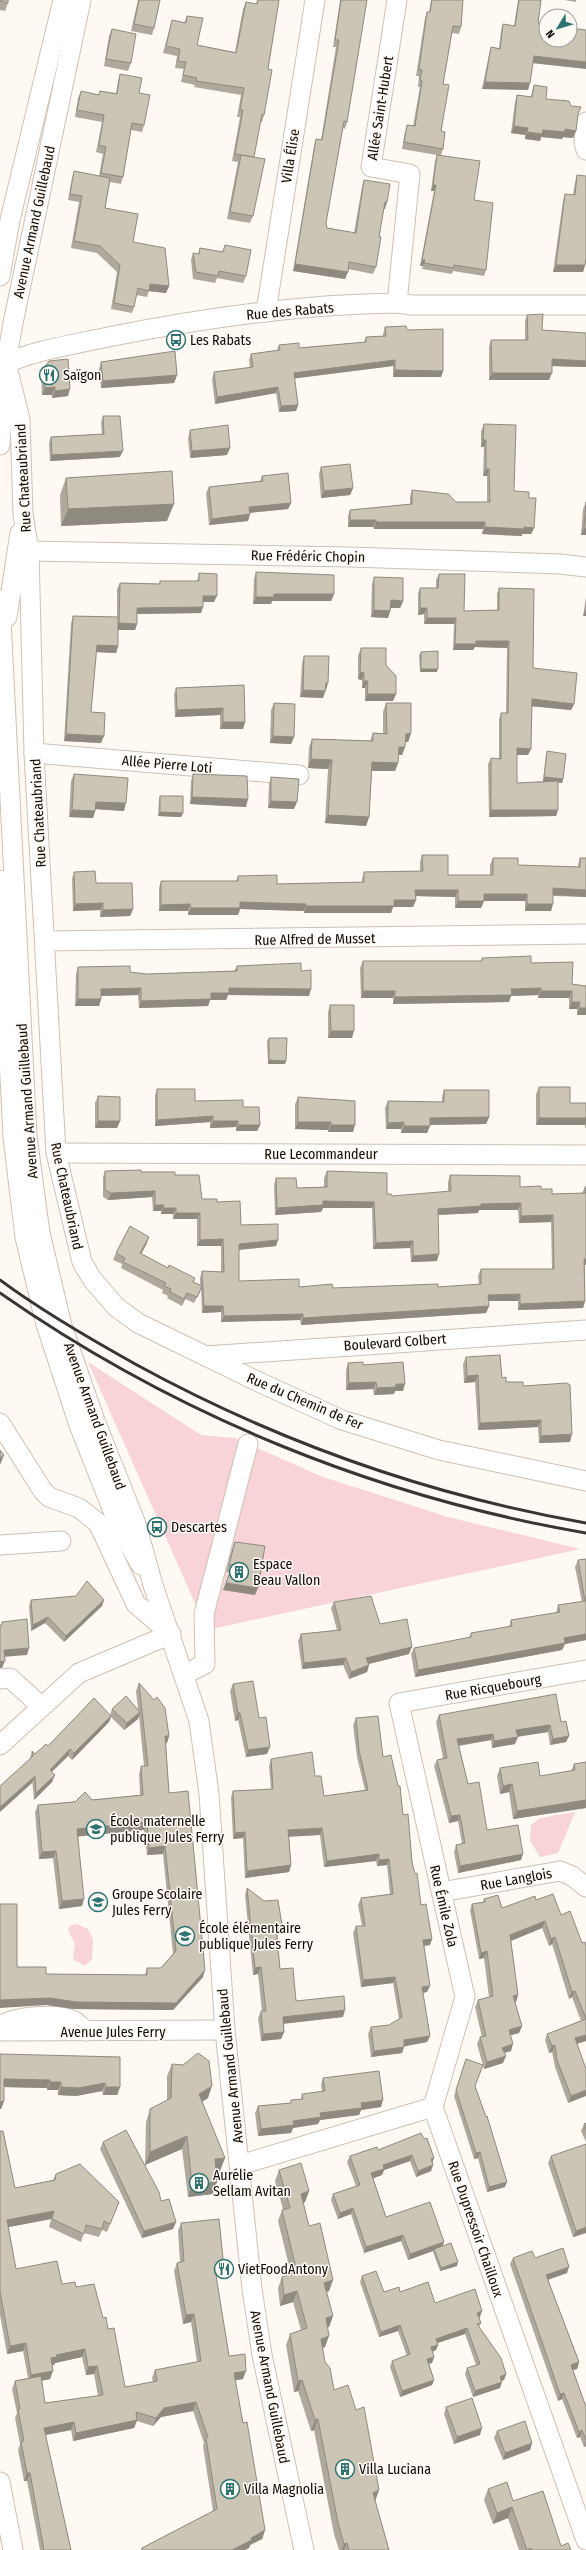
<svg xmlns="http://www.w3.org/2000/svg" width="586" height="2550" font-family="'Fira Sans Condensed',sans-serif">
	<rect width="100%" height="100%" fill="#fff9f4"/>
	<g fill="#f8d3d7">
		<polygon points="88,1362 201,1435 235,1438 323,1477 448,1517 580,1549 207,1630"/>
		<polygon points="575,1812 558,1853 540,1857 530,1840 531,1825 540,1818"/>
		<polygon points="76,1924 88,1929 93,1939 92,1959 85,1966 73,1959 75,1944 68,1930 71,1925"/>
	</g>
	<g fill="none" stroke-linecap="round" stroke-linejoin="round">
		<g stroke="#cec0b5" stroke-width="21">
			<g id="minor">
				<polyline points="397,0 371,167 410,174 397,303"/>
				<polyline points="586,122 584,142 586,150"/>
				<polyline points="0,276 10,220 63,0"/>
				<polyline points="266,312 315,0"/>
				<polyline points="6,363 20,419 23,514 29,551 34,753 56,1153 82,1262 92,1279 116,1307 138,1323 261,1383 342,1420 439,1450 586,1481"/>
				<path d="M0,366C34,350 71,345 108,337C203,318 300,304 397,303L411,305H586"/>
				<polyline points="0,445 6,363 13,323 81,0"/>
				<polyline points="29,551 350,557 560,564 586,567"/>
				<polyline points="0,600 27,1136 40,1233 62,1326 94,1418 136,1524 153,1585 199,1721 209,1794 225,2030 252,2289 262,2355 304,2550"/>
				<polyline points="7,617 20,533"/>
				<polyline points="34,753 299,775"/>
				<polyline points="0,880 13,1137 25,1237 45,1321 79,1425 121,1531 141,1565"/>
				<polyline points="45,941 586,934"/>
				<polyline points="56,1153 586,1155"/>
				<polyline points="205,1356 586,1330"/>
				<polyline points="0,1423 43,1491 49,1497 79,1508 98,1523 136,1604 170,1633"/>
				<polyline points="0,1545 61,1541"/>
				<polyline points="185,1674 205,1664 204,1614 248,1444"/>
				<polyline points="0,1679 10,1678 41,1706"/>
				<polyline points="0,1745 79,1673 171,1634"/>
				<polyline points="441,1892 560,1871 572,1876 586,1887"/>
				<path d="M0,2026C14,2016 59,2013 74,2021C78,2023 82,2028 86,2031"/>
				<polyline points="0,2031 225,2030"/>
				<polyline points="433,2107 465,1997 399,1703 586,1670"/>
				<polyline points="240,2165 433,2107 586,2540"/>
				<polyline points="0,2482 13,2550"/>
			</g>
		</g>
		<use href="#minor" stroke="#fff" stroke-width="19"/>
		<g stroke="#393531" stroke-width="3">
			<path d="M0,1280C43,1312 90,1339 137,1365C278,1442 428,1495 586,1523"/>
			<path d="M0,1293C175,1415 376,1497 586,1533"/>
		</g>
	</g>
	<g fill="#afa99d" fill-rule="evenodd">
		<polygon points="0,0 8,3 5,11 0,10"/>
		<polygon points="138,0 160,0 154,28 152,35 131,31"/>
		<polygon points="257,0 279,0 268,69 264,115 262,122 260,121 254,157 253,216 250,223 227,219 238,162 232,161 240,117 237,117 241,95 194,87 195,85 181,82 184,69 175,68 177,56 163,53 170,27 172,20 184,23 187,16 197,45 235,52 243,9 246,2 256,4"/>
		<polygon points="340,0 367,0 347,122 345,129 343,128 326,223 327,228 354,233 362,187 364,180 385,209 383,209 379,237 376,267 373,274 348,269 345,279 293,271 314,146 316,139 321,140 336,47 333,47"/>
		<polygon points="431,0 463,0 461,27 459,34 452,33 443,84 441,131 443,149 441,155 474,200 486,270 484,276 453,271 452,274 422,269 423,266 420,266 434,191 431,191 435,161 437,155 402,149 405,132 407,125 413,126 420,87 418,87 419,76 416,76 425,18 427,12 429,12"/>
		<polygon points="518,0 541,0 533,63 528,90 482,89 489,54 491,47 499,48 501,31 503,24 514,26"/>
		<polygon points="564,0 576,0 576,2"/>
		<polygon points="112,29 131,63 128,71 104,66 109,36"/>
		<polygon points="120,74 139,93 144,125 142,132 131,130 123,177 121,184 110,182 105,208 133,242 169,286 166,293 149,291 147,297 136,295 134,307 132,313 111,309 117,272 97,253 71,248 79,202 68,200 72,178 74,171 99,176 103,154 96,152 102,122 75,117 78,98 81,91 99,95 100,91 116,93 118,81"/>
		<polygon points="534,85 546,99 571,106 578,114 577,116 573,138 563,137 562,139 541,137 540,141 525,139 525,135 511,133 515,102 517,95 531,97 532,92"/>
		<polygon points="577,175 586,261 585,265 583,272 553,272 563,201 565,194 573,195 575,182"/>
		<polygon points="225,245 246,276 243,283 217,278 215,283 193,279 191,260 193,253 198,254 200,248 222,252"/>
		<polygon points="527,315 542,330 586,367 552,366 549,380 489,380 489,347 491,340 525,340 525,321"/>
		<polygon points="385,327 407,330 443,371 441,377 393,377 393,366 294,378 298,405 296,411 279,412 276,393 215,404 212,379 214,372 250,368 249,360 251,354 277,350 279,345 299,348 364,342 366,337 383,336 383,334"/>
		<polygon points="101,362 177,375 174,383 101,388 99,369"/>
		<polygon points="44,368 68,396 52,398 52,395 42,395 41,375"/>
		<polygon points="103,416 120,457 50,461 49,443 51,437 102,434 101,423"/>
		<polygon points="484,424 514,491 529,498 534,528 531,534 522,534 522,536 482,534 483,529 374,529 373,527 348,527 348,516 350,510 410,504 410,497 412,490 456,502 487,502 487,476 483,476 484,447 481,447 481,431"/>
		<polygon points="190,430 227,455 190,458 188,438"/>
		<polygon points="321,467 353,488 350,495 321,498 319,474"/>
		<polygon points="262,476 291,503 288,509 250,513 248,521 209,525 206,493 209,487 260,481"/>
		<polygon points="66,478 167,521 61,526 60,495"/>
		<polygon points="586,502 586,535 581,535 583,509"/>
		<polygon points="256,572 334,594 331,601 272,601 271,604 253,604 254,579"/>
		<polygon points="199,573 214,602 203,602 201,613 137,614 137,624 135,630 118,630 118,646 116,653 96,652 91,712 101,743 64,741 71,623 73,616 117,617 117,589 120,583 159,584 160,581 197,581"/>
		<polygon points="439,574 464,611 497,610 497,594 499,588 533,668 574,704 571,710 532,706 528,755 517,755 517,783 550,781 543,781 546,755 547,751 563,779 562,783 558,782 558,810 556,816 489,817 488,764 491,758 499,759 499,719 501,713 506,713 507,648 475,647 473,650 453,650 454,624 424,624 424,614 418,615 418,594 420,588 436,588 436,580"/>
		<polygon points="374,577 403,601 400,608 391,608 388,618 371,617 372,584"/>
		<polygon points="586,597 586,616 583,616"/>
		<polygon points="361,648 386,665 396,694 393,701 365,701 365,688 362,688 362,680 358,679 358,655"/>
		<polygon points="421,652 437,672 420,672 419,655"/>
		<polygon points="304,656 326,690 323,698 300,697 302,663"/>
		<polygon points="244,685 245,722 243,729 220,729 220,715 175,717 174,695 176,688"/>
		<polygon points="274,703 294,737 291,744 270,743 271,710"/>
		<polygon points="386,703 411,733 408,742 405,742 405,747 402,755 398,755 398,763 395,771 372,771 369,817 366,826 325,823 328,769 308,768 309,747 312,739 370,741 373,733 383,733 383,712"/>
		<polygon points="74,774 124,811 95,809 95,811 93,818 69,817 71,781"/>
		<polygon points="193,774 246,807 190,804 191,781"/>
		<polygon points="271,777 294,809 268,808 269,784"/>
		<polygon points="160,796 183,813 181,817 158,816 159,799"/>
		<polygon points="422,855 448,875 490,875 490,865 493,858 518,865 578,867 578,865 580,858 586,858 586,897 553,896 551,911 525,911 525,901 484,901 481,908 455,908 455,897 416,896 416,900 413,907 393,907 391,913 304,913 304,911 240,909 238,915 188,915 188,911 159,911 159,888 161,881 236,881 238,876 277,884 362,882 362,879 364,872 420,871 420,862"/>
		<polygon points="74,872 96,883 133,909 130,916 100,917 100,910 73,911 72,879"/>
		<polygon points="482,958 531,963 572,984 586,986 586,1015 577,1015 577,1009 569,1009 569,998 538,998 538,995 511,996 509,1002 393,1004 393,998 361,998 360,968 363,961 481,961"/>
		<polygon points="237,966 301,971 309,996 228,995 226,1000 210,1000 208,1006 139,1008 138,995 101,996 101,999 99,1006 75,1006 76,974 78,967 147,974 234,971"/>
		<polygon points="330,1005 352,1038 328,1038 328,1012"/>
		<polygon points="269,1038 286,1061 285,1064 268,1064 267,1041"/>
		<polygon points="539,1087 570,1103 586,1103 586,1128 585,1128 585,1125 536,1125 536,1094"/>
		<polygon points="157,1089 195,1101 243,1107 260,1125 257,1131 236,1131 236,1127 210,1128 210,1122 155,1126 155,1095"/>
		<polygon points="444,1090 489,1117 486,1124 430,1125 427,1133 401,1133 401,1129 386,1129 385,1108 388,1101 442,1102 442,1097"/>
		<polygon points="98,1096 120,1121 117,1128 95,1128 95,1103"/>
		<polygon points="298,1097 353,1132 328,1132 328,1130 295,1129 295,1104"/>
		<polygon points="105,1171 141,1172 175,1175 202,1199 217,1202 241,1225 278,1240 276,1246 239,1250 239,1281 299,1287 333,1288 438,1287 479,1285 478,1276 481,1269 552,1269 551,1222 519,1223 518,1210 479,1210 478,1213 438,1215 437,1261 411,1262 410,1248 373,1249 372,1208 323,1208 321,1212 275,1215 274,1185 276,1178 297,1188 324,1187 324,1178 327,1171 387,1194 392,1196 448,1192 448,1182 450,1175 520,1187 541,1189 552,1194 582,1193 585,1187 586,1186 586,1265 585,1265 585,1301 583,1308 518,1310 518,1301 488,1301 489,1306 486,1313 301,1325 300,1320 221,1322 221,1312 202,1313 201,1289 194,1303 185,1299 182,1306 167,1298 168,1296 162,1293 163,1290 121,1268 122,1264 113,1260 116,1253 147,1243 141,1254 168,1268 195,1278 194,1282 200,1285 200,1278 202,1271 221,1272 221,1246 197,1246 197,1219 173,1219 173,1214 161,1214 161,1211 153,1211 152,1197 108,1200 103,1197 103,1177"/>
		<polygon points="466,1357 502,1378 506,1382 523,1386 570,1442 539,1443 538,1427 478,1430 475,1382 464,1383 463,1364"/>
		<polygon points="348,1363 363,1365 403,1391 395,1391 394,1394 374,1395 373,1389 346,1390 346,1370"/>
		<polygon points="235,1542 255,1595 223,1590 230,1572 226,1572 232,1549"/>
		<polygon points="586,1559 586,1640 565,1644 562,1650 415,1677 411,1654 414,1648 469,1638 471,1633 509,1627 511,1620 556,1613 558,1605 582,1602 575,1567 578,1560"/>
		<polygon points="31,1600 104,1600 102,1606 64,1642 45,1623 31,1631 29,1606"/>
		<polygon points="334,1602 380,1624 409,1654 369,1664 369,1665 367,1672 349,1679 343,1665 302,1669 298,1641 301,1634 337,1630 331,1608"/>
		<polygon points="139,1683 169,1736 167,1743 166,1743 169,1793 203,1977 173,2010 74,2009 47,2005 17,1967 46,1974 145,1975 147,1968 161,1968 173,1954 163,1854 147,1855 144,1830 78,1836 82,1906 59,1909 53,1858 39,1859 35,1812 38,1805 140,1795 139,1774 141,1766 144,1766 139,1716 138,1719 124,1730 111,1717 109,1722 72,1760 68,1756 52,1772 52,1782 34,1800 30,1758 32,1751 35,1754 48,1746 110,1715 112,1709 138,1709 136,1691"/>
		<polygon points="233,1684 259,1718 267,1754 246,1757 238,1720 235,1721 230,1691"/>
		<polygon points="439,1715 561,1722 569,1736 566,1742 550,1745 548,1732 517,1737 515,1744 492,1748 491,1740 459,1746 468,1784 487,1830 521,1860 458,1873 454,1852 456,1845 462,1844 458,1821 449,1823 434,1766 437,1760 443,1758 436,1722"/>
		<polygon points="356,1718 383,1757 403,1815 421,1905 432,1939 430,1945 424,1946 427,1992 423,1993 430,2036 427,2042 404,2046 402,2053 371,2057 368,2034 371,2027 389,2025 399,2019 393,1983 361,1987 353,1933 356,1926 362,1926 358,1905 361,1898 390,1894 387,1865 377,1866 376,1861 324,1867 320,1835 289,1836 291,1865 289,1872 245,1878 243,1838 233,1839 231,1797 233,1791 271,1789 269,1766 271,1759 315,1776 324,1796 365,1790 357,1757 353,1725"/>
		<polygon points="586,1762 586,1808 513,1819 509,1792 500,1794 497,1776 500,1768 540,1776 571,1771 574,1764"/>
		<polygon points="247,1888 282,1925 279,1932 277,1932 280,1969 296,2001 343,2017 283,2024 284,2032 281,2039 261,2041 258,2018 261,2011 262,2011 258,1974 253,1975 245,1895"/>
		<polygon points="484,1899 502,1908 536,1900 561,1915 582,1943 586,1946 586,2041 577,2044 586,2069 568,2103 555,2067 552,2052 549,2053 545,2040 547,2034 581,2021 572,1997 569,1999 552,1944 549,1946 542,1928 511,1941 518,1995 516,2002 515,2002 522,2026 519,2033 511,2035 511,2051 504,2053 503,2063 484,2069 477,2044 480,2037 482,2037 475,2007 478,2000 489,1997 484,1958 479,1959 470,1910 472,1904 483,1902"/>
		<polygon points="0,2054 120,2087 117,2095 103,2095 102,2091 76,2096 58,2095 58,2090 47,2090 47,2088 4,2087 4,2101 1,2109"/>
		<polygon points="466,2059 475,2086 505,2187 487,2192 478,2158 474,2159 454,2096"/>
		<polygon points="172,2064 208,2098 202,2102 220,2171 216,2171 213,2194 188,2197 182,2149 145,2165 146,2122 150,2109 167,2101 167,2076"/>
		<polygon points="323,2078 381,2107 361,2110 359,2115 320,2120 318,2124 293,2128 291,2133 258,2136 255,2113 258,2106 290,2103 291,2100 301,2099 302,2094 322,2092 321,2085"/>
		<polygon points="586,2123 586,2142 581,2131 584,2124"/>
		<path d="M0,2131L15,2188L53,2180L56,2174L119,2202L107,2232L102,2230L99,2237L84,2233L81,2242L49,2227L51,2219L8,2227L16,2269L62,2284L76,2287L103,2318L108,2329L125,2387L153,2382L152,2378L155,2370L197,2362L191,2322L183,2324L174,2271L177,2263L180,2262L178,2231L181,2223L224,2268L221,2276H216L229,2356L243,2379L235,2380L243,2423L265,2530L262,2539L250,2545L249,2548L245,2550H141L142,2548L213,2511L203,2446L204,2443L193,2411L161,2417L153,2426L137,2421L134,2428L73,2441L71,2430L45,2435L71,2550H40L27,2481H24L18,2450L20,2444L15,2418L17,2413L12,2389L15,2381L28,2378L23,2351L7,2354L0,2315ZM82,2357L86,2375L94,2374L98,2396L45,2403L41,2381L50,2379L52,2365H54L55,2363Z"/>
		<polygon points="424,2139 434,2158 432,2163 433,2165 431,2171 416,2177 410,2161 384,2170 382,2175 373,2178 386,2217 443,2246 457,2266 440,2271 433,2252 433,2251 408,2260 401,2241 364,2253 351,2214 338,2219 331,2200 333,2194 356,2186 347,2162 350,2156"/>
		<polygon points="103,2142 161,2201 176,2222 173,2229 142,2238 100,2149"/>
		<polygon points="551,2156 586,2233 573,2237 548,2163"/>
		<polygon points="279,2170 309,2191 305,2202 303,2203 309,2226 333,2280 329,2291 327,2292 333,2316 329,2327 327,2327 325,2347 322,2348 325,2362 334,2390 379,2490 375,2501 389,2550 339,2550 334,2534 314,2430 311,2431 298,2391 294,2392 286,2345 290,2334 301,2330 293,2302 280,2306 278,2288 282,2277 291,2274 278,2221 282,2210 283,2209 275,2181"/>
		<polygon points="513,2258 535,2258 567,2273 548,2280 579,2362 577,2369 573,2370 586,2407 586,2446 584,2447 580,2437 577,2438 562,2399 558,2401 510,2264"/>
		<polygon points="362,2276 384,2292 400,2292 480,2317 479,2318 481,2323 479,2327 506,2374 504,2380 501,2381 500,2388 473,2397 465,2374 467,2368 476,2365 465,2334 438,2343 438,2345 436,2350 432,2352 434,2357 432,2363 429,2364 434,2380 432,2385 400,2397 390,2367 392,2361 407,2356 398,2331 379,2337 360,2282"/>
		<polygon points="446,2407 480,2435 454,2444 444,2414"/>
		<polygon points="497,2431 532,2443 530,2450 503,2460 494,2438"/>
		<polygon points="488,2489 513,2501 561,2546 571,2550 519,2550 508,2518 493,2524 484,2500"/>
	</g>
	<g fill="#8f8a7f">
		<polygon points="534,56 586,62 586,69 531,63"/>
		<polygon points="485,82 530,83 528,90 482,89"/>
		<polygon points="514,126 528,128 525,135 511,133"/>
		<polygon points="565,129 576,131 573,138 563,137 562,139 541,137 540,141 525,139 527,132 543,130"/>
		<polygon points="433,185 436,185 434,191 431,191"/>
		<polygon points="385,202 387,202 385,209 382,209"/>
		<polygon points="422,260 425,260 423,266 420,266"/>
		<polygon points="295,264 348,272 345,279 293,271"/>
		<polygon points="556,265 585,265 583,272 553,272"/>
		<polygon points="150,284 169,286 166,293 148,291"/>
		<polygon points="552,359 586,361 586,367 550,366"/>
		<polygon points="395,360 393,366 291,379 294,373"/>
		<polygon points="395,370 443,371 441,377 393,377"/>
		<polygon points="492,373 552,373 549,380 489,380"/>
		<polygon points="177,375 174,383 101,388 103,381"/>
		<polygon points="55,387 52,395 42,395 45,388"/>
		<polygon points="278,387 276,393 215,404 217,397"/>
		<polygon points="70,389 68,396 52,398 55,391"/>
		<polygon points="298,405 296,411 279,412 281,406"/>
		<polygon points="483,440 486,440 484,447 481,447"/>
		<polygon points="230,448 227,455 190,458 192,451"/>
		<polygon points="123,451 120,457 50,461 52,455"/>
		<polygon points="486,469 489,469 487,476 483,476"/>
		<polygon points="353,488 350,495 321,498 324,491"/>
		<polygon points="291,503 288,509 247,513 249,507"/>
		<polygon points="174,504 167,521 61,526 68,509"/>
		<polygon points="250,514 248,521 209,525 212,519"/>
		<polygon points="350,520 376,520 373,527 348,527"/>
		<polygon points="376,522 485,522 483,529 374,529"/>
		<polygon points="485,527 524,527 534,528 531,534 522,534 522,536 482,534"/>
		<polygon points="584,528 586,529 586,535 581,535"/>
		<polygon points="274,594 334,594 331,601 272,601 271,604 253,604 256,597"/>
		<polygon points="203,596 217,596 214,602 201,602"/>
		<polygon points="391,600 403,601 400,608 388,608"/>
		<polygon points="203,607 201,613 135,614 137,608"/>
		<polygon points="420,608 427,608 424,614 418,615"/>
		<polygon points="586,609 586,616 583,616"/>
		<polygon points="374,610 390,611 388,618 371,617"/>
		<polygon points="427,618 456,618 454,624 424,624"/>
		<polygon points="119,623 137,624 135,630 117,630"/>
		<polygon points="476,641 509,641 507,648 475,647 473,650 453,650 455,644"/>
		<polygon points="97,645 118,646 116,653 95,652"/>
		<polygon points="421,669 438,669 437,672 420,672"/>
		<polygon points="360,672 364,673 362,680 358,679"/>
		<polygon points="364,681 368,681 365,688 362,688"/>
		<polygon points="326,683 328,683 326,690 323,690"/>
		<polygon points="303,690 325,691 323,698 300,697"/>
		<polygon points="367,694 396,694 393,701 365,701"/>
		<polygon points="532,699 574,704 571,710 529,706"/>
		<polygon points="223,708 220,715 175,717 177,710"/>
		<polygon points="223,722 245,722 243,729 220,729"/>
		<polygon points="411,733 408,742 402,742 406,734"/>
		<polygon points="66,734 104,736 101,743 64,741"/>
		<polygon points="273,736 294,737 291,744 270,743"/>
		<polygon points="399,747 405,747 402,755 396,755"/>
		<polygon points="517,748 531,749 528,755 515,755"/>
		<polygon points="311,759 332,760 328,769 308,768"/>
		<polygon points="372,762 398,763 395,771 369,771"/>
		<polygon points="544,777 563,779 562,783 543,781"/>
		<polygon points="192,797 248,799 246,807 190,804"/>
		<polygon points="271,801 297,802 294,809 268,808"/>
		<polygon points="96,802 126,803 124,811 93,809"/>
		<polygon points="72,810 95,811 93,818 69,817"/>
		<polygon points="491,810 558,810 556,816 489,817"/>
		<polygon points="160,812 183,813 181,817 158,816"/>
		<polygon points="328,815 369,817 366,826 325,823"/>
		<polygon points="553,888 586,890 586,897 551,895"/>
		<polygon points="415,890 458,890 455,897 413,896"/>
		<polygon points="484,894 527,894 525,901 484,901 481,908 455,908 458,901"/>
		<polygon points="394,900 416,900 413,907 393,907 391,913 304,913 306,906"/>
		<polygon points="240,902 306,904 304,911 240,909 238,915 188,915 191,908"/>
		<polygon points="103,903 100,910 73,911 75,904"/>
		<polygon points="190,904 188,911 159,911 161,905"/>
		<polygon points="527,904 553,904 551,911 525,911"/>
		<polygon points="133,909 130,916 100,917 103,910"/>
		<polygon points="141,988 138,995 99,996 101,989"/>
		<polygon points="229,988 311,989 309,996 228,995 226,1000 210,1000 208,1006 139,1008 141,1001 211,993"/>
		<polygon points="541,988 538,995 511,996 509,1002 393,1004 395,997 511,989"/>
		<polygon points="363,991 395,991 393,998 361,998"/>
		<polygon points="541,991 572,991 569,998 538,998"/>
		<polygon points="78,999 101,999 99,1006 75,1006"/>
		<polygon points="572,1002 580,1002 577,1009 569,1009"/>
		<polygon points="579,1008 586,1008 586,1015 577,1015"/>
		<polygon points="331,1031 354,1031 352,1038 328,1038"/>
		<polygon points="269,1060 286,1061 285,1064 268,1064"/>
		<polygon points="213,1116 210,1122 155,1126 157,1120"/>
		<polygon points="489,1117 486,1124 427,1125 430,1118"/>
		<polygon points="539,1118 586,1118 586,1123 585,1125 536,1125"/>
		<polygon points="98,1121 120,1121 117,1128 95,1128"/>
		<polygon points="213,1121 238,1121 236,1127 210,1128"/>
		<polygon points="298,1122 331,1122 328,1130 295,1129"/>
		<polygon points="404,1122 401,1129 386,1129 388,1123"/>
		<polygon points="238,1125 260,1125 257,1131 236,1131"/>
		<polygon points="331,1125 355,1125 353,1132 328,1132"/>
		<polygon points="404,1126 430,1126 427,1133 401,1133"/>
		<polygon points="155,1191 152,1197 108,1200 111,1193"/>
		<polygon points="323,1201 374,1202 372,1208 323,1208 321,1212 275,1215 277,1208"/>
		<polygon points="521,1203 518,1210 479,1210 478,1213 435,1215 438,1209 481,1204"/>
		<polygon points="155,1205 164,1205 161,1211 153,1211"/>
		<polygon points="163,1208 176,1208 173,1214 161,1214"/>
		<polygon points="176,1213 200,1213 197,1219 173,1219"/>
		<polygon points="553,1215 551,1222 519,1223 521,1216"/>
		<polygon points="149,1237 147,1243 138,1260 140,1253"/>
		<polygon points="223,1239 221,1246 197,1246 200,1240"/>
		<polygon points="278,1240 276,1246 237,1250 239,1244"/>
		<polygon points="413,1241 410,1248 373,1249 376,1243"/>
		<polygon points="439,1254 437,1261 411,1262 413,1256"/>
		<polygon points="584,1259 586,1259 586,1265 582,1265"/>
		<polygon points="202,1286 200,1292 194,1303 197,1297"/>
		<polygon points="187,1293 185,1299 182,1306 184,1299"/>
		<polygon points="520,1294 518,1301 486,1301 488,1295"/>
		<polygon points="585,1301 583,1308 518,1310 520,1304"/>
		<polygon points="204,1306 223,1306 221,1312 202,1313"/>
		<polygon points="489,1306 486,1313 301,1325 303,1318"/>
		<polygon points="303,1314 300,1320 221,1322 224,1316"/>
		<polygon points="478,1375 475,1382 464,1383 467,1376"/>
		<polygon points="376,1382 373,1389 346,1390 349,1383"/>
		<polygon points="396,1384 405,1384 403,1391 395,1391 394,1394 374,1395 377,1388"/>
		<polygon points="541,1420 538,1427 478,1430 480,1423"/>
		<polygon points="572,1434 570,1442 539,1443 541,1436"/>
		<polygon points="4,1455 0,1465 0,1458"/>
		<polygon points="226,1583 258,1588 255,1595 223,1590"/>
		<polygon points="104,1600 102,1606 64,1642 66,1636"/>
		<polygon points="48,1617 45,1623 31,1631 33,1625"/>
		<polygon points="586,1634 586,1640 565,1644 562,1650 415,1677 418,1670 564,1638"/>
		<polygon points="412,1647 409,1654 364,1665 366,1658"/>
		<polygon points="29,1648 27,1655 2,1657 4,1650"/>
		<polygon points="346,1658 343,1665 302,1669 304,1663"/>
		<polygon points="5,1661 2,1668 0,1668 0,1662"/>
		<polygon points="369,1665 367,1672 349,1679 351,1672"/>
		<polygon points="140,1712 138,1719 124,1730 127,1723"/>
		<polygon points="238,1713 240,1713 238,1720 235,1721"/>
		<polygon points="111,1716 109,1722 72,1760 74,1753"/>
		<polygon points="550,1725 548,1732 514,1737 516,1730"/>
		<polygon points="493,1734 491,1740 455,1746 457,1739"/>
		<polygon points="165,1736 169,1736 167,1743 163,1744"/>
		<polygon points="569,1736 566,1742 550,1745 553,1739"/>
		<polygon points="518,1737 515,1744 492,1748 494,1741"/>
		<polygon points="270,1747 267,1754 246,1757 248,1750"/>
		<polygon points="70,1749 68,1756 47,1776 50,1770"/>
		<polygon points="55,1775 52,1782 34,1800 36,1793"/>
		<polygon points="35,1776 32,1783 0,1812 0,1807"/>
		<polygon points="512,1784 509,1792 500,1794 503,1786"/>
		<polygon points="586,1800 586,1808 513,1819 517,1811"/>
		<polygon points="460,1815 458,1821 449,1823 451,1816"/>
		<polygon points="147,1822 144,1830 74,1837 77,1829"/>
		<polygon points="322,1828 320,1835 286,1837 288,1830"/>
		<polygon points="245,1832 243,1838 233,1839 235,1833"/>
		<polygon points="165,1846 163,1854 147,1855 149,1848"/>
		<polygon points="56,1851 53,1858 39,1859 42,1852"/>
		<polygon points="379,1854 376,1861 324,1867 327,1861"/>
		<polygon points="523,1854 521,1860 458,1873 460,1866"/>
		<polygon points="389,1859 387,1865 377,1866 379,1860"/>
		<polygon points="291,1865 289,1872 245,1878 247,1871"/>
		<polygon points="84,1899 82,1906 59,1909 62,1901"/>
		<polygon points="545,1921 542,1928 508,1942 510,1935"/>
		<polygon points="282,1925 279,1932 273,1933 276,1926"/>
		<polygon points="555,1937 552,1944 549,1946 551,1939"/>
		<polygon points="432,1939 430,1945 421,1946 423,1940"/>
		<polygon points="487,1951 484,1958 479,1959 481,1953"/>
		<polygon points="261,1967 258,1974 253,1975 255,1968"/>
		<polygon points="205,1970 203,1977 173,2010 74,2009 47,2005 0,2008 0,2000"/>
		<polygon points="395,1977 393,1983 361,1987 363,1980"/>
		<polygon points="430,1986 427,1992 420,1993 422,1987"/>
		<polygon points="575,1991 572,1997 569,1999 572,1992"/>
		<polygon points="518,1995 516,2002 511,2003 513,1996"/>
		<polygon points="345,2010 343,2017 280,2024 283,2017"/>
		<polygon points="522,2026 519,2033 507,2036 509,2030"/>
		<polygon points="284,2032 281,2039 261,2041 263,2034"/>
		<polygon points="586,2035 586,2041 572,2045 575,2038"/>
		<polygon points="430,2036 427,2042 401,2047 404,2040"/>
		<polygon points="513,2044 511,2051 500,2054 502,2048"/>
		<polygon points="555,2045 552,2052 549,2053 552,2046"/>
		<polygon points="404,2047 402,2053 371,2057 374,2051"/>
		<polygon points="506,2056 503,2063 484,2069 487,2062"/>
		<polygon points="4,2079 50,2080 47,2088 1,2087"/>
		<polygon points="50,2082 61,2082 58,2090 47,2090"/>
		<polygon points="105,2083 102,2091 76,2096 58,2095 61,2087"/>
		<polygon points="212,2086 208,2098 195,2106 199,2094"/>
		<polygon points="106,2087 120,2087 117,2095 103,2095"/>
		<polygon points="586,2090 586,2096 568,2103 571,2096"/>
		<polygon points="383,2100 381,2107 361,2110 359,2115 320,2120 318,2124 293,2128 291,2133 258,2136 261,2129 320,2113 361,2103"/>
		<polygon points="4,2101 1,2109 0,2109 0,2102"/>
		<polygon points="187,2136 182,2149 145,2165 150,2152"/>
		<polygon points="480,2152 478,2158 474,2159 476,2153"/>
		<polygon points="412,2155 410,2161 384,2170 382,2175 369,2180 371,2173 383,2165"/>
		<polygon points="225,2158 220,2171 210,2172 215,2159"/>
		<polygon points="434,2158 432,2164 431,2159"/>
		<polygon points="433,2165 431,2171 416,2177 418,2171"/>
		<polygon points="217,2182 213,2194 188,2197 192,2185"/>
		<polygon points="507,2182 505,2187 487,2192 489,2187"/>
		<polygon points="309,2191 305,2202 297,2205 301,2194"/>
		<polygon points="353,2208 351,2214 338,2219 340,2213"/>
		<polygon points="54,2211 51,2219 4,2228 7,2220"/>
		<polygon points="176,2222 173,2229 142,2238 144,2231"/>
		<polygon points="586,2227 586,2233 573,2237 576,2231"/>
		<polygon points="403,2235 401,2241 364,2253 366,2247"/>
		<polygon points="444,2242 442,2248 434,2249 433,2251 408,2260 410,2254"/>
		<polygon points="458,2262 457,2266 440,2271 441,2268"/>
		<polygon points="569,2267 567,2273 544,2281 546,2275"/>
		<polygon points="224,2268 221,2276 212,2277 215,2269"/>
		<polygon points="333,2280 329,2291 320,2294 324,2283"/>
		<polygon points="297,2291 293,2302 280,2306 284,2295"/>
		<polygon points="482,2311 480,2317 475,2319 477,2313"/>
		<polygon points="194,2314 191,2322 183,2324 186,2315"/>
		<polygon points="333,2316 329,2327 322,2329 326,2318"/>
		<polygon points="400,2325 398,2331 379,2337 381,2332"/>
		<polygon points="467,2328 465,2334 434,2344 436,2339"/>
		<polygon points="329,2336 325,2347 317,2350 321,2339"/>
		<polygon points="26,2343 23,2351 7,2354 10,2346"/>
		<polygon points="438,2345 436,2350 429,2353 431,2347"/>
		<polygon points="85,2349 82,2357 55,2363 54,2365 48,2366 51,2358 56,2355"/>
		<polygon points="434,2357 432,2363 425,2365 427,2359"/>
		<polygon points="579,2362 577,2369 569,2371 571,2365"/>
		<polygon points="97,2366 94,2374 86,2375 88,2367"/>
		<polygon points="53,2371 50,2379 28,2383 31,2375"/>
		<polygon points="246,2371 243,2379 231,2381 234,2373"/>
		<polygon points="506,2374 504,2380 498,2382 500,2377"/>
		<polygon points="302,2380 298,2391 294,2392 298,2381"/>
		<polygon points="434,2380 432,2385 400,2397 402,2391"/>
		<polygon points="502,2382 500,2388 473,2397 475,2391"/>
		<polygon points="564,2393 562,2399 558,2401 560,2394"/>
		<polygon points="196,2402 193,2411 161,2417 153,2426 156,2418 164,2408"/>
		<polygon points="318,2419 314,2430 311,2431 315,2420"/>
		<polygon points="137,2420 134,2428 73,2441 76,2433"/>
		<polygon points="74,2422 71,2430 41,2436 44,2428"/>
		<polygon points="482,2428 480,2435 454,2444 457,2437"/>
		<polygon points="582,2430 580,2437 577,2438 579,2432"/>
		<polygon points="586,2441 586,2446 584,2447"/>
		<polygon points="532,2443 530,2450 503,2460 505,2453"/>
		<polygon points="27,2473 30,2473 27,2481 24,2481"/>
		<polygon points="379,2490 375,2501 373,2493"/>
		<polygon points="512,2507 508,2518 493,2524 497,2513"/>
		<polygon points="265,2530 262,2539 250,2545 249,2548 245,2550 232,2550 251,2538"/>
		<polygon points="347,2543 344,2550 342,2550 344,2544"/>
	</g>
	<g fill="#ccc5b6" stroke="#8f8a7f">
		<polygon points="0,0 8,0 8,3 0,1"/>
		<polygon points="139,0 160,0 154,28 134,24"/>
		<polygon points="258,0 279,0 268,69 272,70 264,115 262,114 254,157 235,154 243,110 240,110 244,88 196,81 197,78 183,75 186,62 178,61 180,49 166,46 172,20 186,23 187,16 203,18 197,45 236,53 246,2 257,4"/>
		<polygon points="341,0 367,0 347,122 344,121 326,223 327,228 356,233 364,180 390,184 387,202 385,202 379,237 381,237 376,267 349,262 348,272 295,264 316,139 322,140 339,40 335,40"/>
		<polygon points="432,0 463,0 461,27 453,26 443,84 449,85 441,131 445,132 443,149 404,142 407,125 415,126 422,81 420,80 422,70 419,69 427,12 430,12"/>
		<polygon points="519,0 541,0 538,23 546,24 546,40 570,40 570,28 586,30 586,62 534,56 530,83 485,82 491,47 500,49 503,24 515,26"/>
		<polygon points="112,29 136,34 131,63 106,59"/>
		<polygon points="120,74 142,78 139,93 150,95 144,125 132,123 123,177 101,173 106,147 99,145 104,115 77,110 81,91 99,95 100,91 117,94"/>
		<polygon points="534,85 547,87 546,99 569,101 571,106 581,107 578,114 576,131 565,129 565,132 543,130 542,134 527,132 528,128 514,126 517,95 532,97"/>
		<polygon points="241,155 265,159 253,216 230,212"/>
		<polygon points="437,155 480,161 474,200 493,203 486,270 454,265 454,268 424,263 425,260 422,260 436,185 433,185"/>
		<polygon points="74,171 110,178 105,208 138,214 133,242 165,248 169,286 150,284 149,291 138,288 134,307 114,303 120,265 100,246 74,241 82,196 70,194"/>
		<polygon points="577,175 586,176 586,258 585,265 556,265 565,194 575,195"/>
		<polygon points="225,245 251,250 246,276 219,271 218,276 196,272 193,253 199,254 200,248 223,252"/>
		<polygon points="543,314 542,330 586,333 586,361 552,359 552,373 492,373 491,340 528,340 527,315"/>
		<polygon points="406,326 407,330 443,329 443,371 395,370 395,360 294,373 298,405 281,406 278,387 217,397 214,372 253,367 251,354 280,350 279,345 299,343 299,348 366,342 366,337 386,336 385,327"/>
		<polygon points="175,351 177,375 103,381 101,362"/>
		<polygon points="68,359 70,389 55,391 55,387 45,388 44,368 49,361"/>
		<polygon points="103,416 120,416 123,451 52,455 51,437 104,434"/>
		<polygon points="484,424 516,425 514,491 529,492 529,498 536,498 534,528 524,527 524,529 485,527 485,522 376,522 376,520 350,520 350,510 412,504 412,490 448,494 456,502 490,502 489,469 486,469 486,440 483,440"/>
		<polygon points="228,425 230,448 192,451 190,430"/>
		<polygon points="350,464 353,488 324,491 321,467"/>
		<polygon points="172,471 174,504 68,509 66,478"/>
		<polygon points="288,473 291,503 249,507 250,514 212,519 209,487 263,481 262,476"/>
		<polygon points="586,502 586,529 584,528"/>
		<polygon points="256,572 334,575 334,594 274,594 274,597 256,597"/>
		<polygon points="199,573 217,574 217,596 203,596 203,607 137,608 137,624 119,623 120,583 160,584 160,581 199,581"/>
		<polygon points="439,574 465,574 464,611 499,610 499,588 534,589 533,668 577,673 574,704 532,699 531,749 517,748 517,783 558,781 558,810 491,810 491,758 501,759 501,713 508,713 509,641 476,641 476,644 455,644 456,618 427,618 427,608 420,608 420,588 438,588"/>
		<polygon points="374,577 403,578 403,601 391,600 390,611 374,610"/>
		<polygon points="73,616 118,617 118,646 97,645 91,712 105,713 104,736 66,734"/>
		<polygon points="361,648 386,648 386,665 396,676 396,694 367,694 368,681 364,681 364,673 360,672"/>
		<polygon points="438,651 438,669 421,669 421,652"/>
		<polygon points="304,656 329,656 328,683 326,683 325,691 303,690"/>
		<polygon points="244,685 245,722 223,722 223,708 177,710 176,688"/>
		<polygon points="274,703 295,704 294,737 273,736"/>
		<polygon points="386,703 411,703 411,733 406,734 405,747 399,747 398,763 372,762 369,817 328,815 332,760 311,759 312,739 373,741 373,733 387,734"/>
		<polygon points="547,751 566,754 563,779 544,777"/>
		<polygon points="74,774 128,778 126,803 96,802 95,811 72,810"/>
		<polygon points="193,774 247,776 248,799 192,797"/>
		<polygon points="271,777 299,779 297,802 271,801"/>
		<polygon points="160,796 183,796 183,813 160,812"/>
		<polygon points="422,855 448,855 448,875 493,875 493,858 518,858 518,865 580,867 580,858 586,858 586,890 553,888 553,904 527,904 527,894 484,894 484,901 458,901 458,890 415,890 416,900 394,900 394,906 306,906 306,904 240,902 240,908 191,908 190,904 161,905 161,881 238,881 238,876 277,875 277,884 364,882 364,872 423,871"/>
		<polygon points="95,871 96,883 132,883 133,909 103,910 103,903 75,904 74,872"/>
		<polygon points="531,956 531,963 573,962 572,984 586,986 586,1008 579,1008 580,1002 572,1002 572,991 541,991 541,988 511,989 512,995 395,997 395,991 363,991 363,961 482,961 482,958"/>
		<polygon points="301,963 301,971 311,970 311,989 229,988 229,993 211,993 211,999 141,1001 141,988 101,989 101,999 78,999 78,967 130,966 130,972 147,974 237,971 237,966"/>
		<polygon points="330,1005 354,1005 354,1031 331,1031"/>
		<polygon points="269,1038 287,1038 286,1061 269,1060"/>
		<polygon points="539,1087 570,1087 570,1103 586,1103 586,1118 539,1118"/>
		<polygon points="157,1089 195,1089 195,1101 243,1100 243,1107 259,1107 260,1125 238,1125 238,1121 213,1121 213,1116 157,1120"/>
		<polygon points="444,1090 489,1090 489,1117 430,1118 430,1126 404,1126 404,1122 388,1123 388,1101 444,1102"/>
		<polygon points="98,1096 120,1097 120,1121 98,1121"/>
		<polygon points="298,1097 355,1101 355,1125 331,1125 331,1122 298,1122"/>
		<polygon points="141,1170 141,1172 175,1172 175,1175 199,1175 202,1199 217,1199 217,1202 240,1201 241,1225 278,1224 278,1240 239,1244 239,1281 299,1279 299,1287 332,1284 333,1288 438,1284 438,1287 481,1284 481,1269 554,1269 553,1215 521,1216 521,1203 481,1204 481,1206 438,1209 439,1254 413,1256 413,1241 376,1243 374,1202 323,1201 323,1205 277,1208 276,1178 296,1178 297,1188 327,1187 327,1171 387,1173 387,1194 391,1194 392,1196 451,1191 450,1175 520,1176 520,1187 541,1186 541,1189 552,1189 552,1194 585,1193 585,1187 586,1186 586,1259 584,1259 585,1301 520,1304 520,1294 488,1295 489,1306 303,1318 303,1314 224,1316 223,1306 204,1306 202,1271 224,1272 223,1239 200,1240 200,1213 176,1213 176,1208 163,1208 164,1205 155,1205 155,1191 111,1193 105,1190 105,1171"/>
		<polygon points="130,1226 149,1237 140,1253 168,1268 169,1265 195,1278 193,1282 202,1286 197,1297 187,1293 184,1299 170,1292 171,1289 164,1286 166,1283 123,1262 125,1258 116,1253"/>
		<polygon points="500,1355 502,1378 506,1377 506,1382 523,1382 523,1386 567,1383 570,1385 572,1434 541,1436 541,1420 480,1423 478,1375 467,1376 466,1357"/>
		<polygon points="363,1362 363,1365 403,1362 405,1384 396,1384 396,1387 377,1388 376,1382 349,1383 348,1363"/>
		<polygon points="0,1450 4,1455 0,1458"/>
		<polygon points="235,1542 265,1546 258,1588 226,1583 233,1565 229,1565"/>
		<polygon points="586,1559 586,1634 564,1638 565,1643 418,1670 414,1648 471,1637 471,1633 512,1626 511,1620 560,1612 558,1605 585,1601 578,1560"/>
		<polygon points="87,1581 104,1600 66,1636 48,1617 33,1625 31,1600 76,1596"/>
		<polygon points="371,1596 380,1624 407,1619 412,1647 366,1658 369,1665 351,1672 346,1658 304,1663 301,1634 341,1630 334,1602"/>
		<polygon points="27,1619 29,1648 4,1650 5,1661 0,1662 0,1625 2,1625 2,1622"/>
		<polygon points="253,1681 259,1718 266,1717 270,1747 248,1750 240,1713 238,1713 233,1684"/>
		<polygon points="139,1683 154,1700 157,1697 165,1708 169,1736 165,1736 169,1793 188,1791 205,1970 176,2003 76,2002 50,1998 0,2000 0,1904 17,1904 17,1967 46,1967 46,1974 147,1975 147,1968 161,1968 176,1951 165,1846 149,1848 147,1822 77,1829 84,1899 62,1901 56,1851 42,1852 38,1805 75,1802 85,1792 92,1800 143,1795 141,1766 148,1766"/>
		<polygon points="556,1694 561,1722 566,1721 569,1736 553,1739 550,1725 516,1730 518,1737 494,1741 493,1734 457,1739 468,1784 479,1782 487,1830 518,1825 523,1854 460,1866 456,1845 465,1843 460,1815 451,1816 437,1760 447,1758 439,1715"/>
		<polygon points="126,1696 140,1712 127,1723 112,1709"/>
		<polygon points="94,1698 111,1716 74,1753 70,1749 50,1770 55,1775 36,1793 35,1776 0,1807 0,1786 33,1756 32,1751 35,1754 46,1744 48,1746"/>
		<polygon points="378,1716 383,1757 391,1755 398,1786 400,1786 403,1815 408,1814 412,1862 415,1874 417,1873 421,1905 426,1904 432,1939 423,1940 430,1986 422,1987 430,2036 404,2040 404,2047 374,2051 371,2027 389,2025 402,2017 395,1977 363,1980 356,1926 365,1926 361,1898 393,1894 389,1859 379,1860 379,1854 327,1861 322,1828 288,1830 291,1865 247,1871 245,1832 235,1833 233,1791 273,1789 271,1759 312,1752 315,1776 321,1776 324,1796 368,1790 359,1750 356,1718"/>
		<polygon points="538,1762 540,1776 575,1770 574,1764 586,1762 586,1800 517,1811 512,1784 503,1786 500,1768"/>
		<polygon points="247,1888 264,1901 278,1900 282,1925 276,1926 280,1969 293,1968 296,2001 344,1996 345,2010 283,2017 284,2032 263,2034 261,2011 266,2011 261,1967 255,1968"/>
		<polygon points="553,1894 561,1915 570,1911 582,1943 585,1942 586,1946 586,2035 575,2038 586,2069 586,2090 571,2096 557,2060 555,2045 552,2046 547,2034 586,2019 575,1991 572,1992 555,1937 551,1939 545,1921 510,1935 518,1995 513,1996 522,2026 509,2030 513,2044 502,2048 506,2056 487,2062 480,2037 486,2036 478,2000 493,1996 487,1951 481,1953 472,1904 485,1902 484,1899 498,1895 502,1908 535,1896 536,1900"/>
		<polygon points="198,2053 209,2061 212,2086 199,2094 225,2158 215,2159 217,2182 192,2185 187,2136 150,2152 150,2109 171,2098 172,2064 183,2065"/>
		<polygon points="0,2054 120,2057 120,2087 106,2087 105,2083 79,2088 61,2087 61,2082 50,2082 50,2080 4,2079 4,2101 0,2102"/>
		<polygon points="466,2059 483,2065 475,2086 486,2117 487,2116 507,2182 489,2187 480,2152 476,2153 456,2090"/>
		<polygon points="379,2071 383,2100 361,2103 362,2108 320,2113 321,2117 293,2121 294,2125 261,2129 258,2106 291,2103 291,2100 303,2099 302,2094 325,2091 323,2078"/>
		<polygon points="586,2123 586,2130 584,2124"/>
		<polygon points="126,2130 159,2192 161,2201 169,2199 176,2222 144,2231 103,2142"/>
		<polygon points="0,2131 3,2131 15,2188 55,2180 56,2174 80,2164 119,2202 110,2224 104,2221 102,2229 86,2225 84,2234 52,2219 54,2211 7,2220 16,2269 57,2261 62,2284 75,2282 76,2287 94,2284 103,2318 106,2317 108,2329 114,2328 125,2387 157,2381 155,2370 201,2361 194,2314 186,2315 177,2263 184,2261 181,2223 219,2219 224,2268 215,2269 229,2356 245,2354 246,2371 234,2373 243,2423 247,2422 265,2530 251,2538 252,2540 232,2550 142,2550 142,2548 217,2509 206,2438 208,2437 196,2402 164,2408 156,2418 136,2412 137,2420 76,2433 74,2422 44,2428 71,2550 44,2550 30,2473 27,2473 21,2442 24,2441 18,2410 20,2409 15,2381 41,2376 45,2403 103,2395 97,2366 88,2367 85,2349 56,2355 57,2357 51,2358 53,2371 31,2375 26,2343 10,2346 0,2292"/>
		<polygon points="421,2133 424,2139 427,2138 434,2158 431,2159 433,2165 418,2171 412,2155 383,2165 384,2169 371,2173 386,2217 430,2202 444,2242 410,2254 403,2235 366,2247 353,2208 340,2213 333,2194 360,2185 350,2156 377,2147 378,2150"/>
		<polygon points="586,2144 586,2227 576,2231 551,2156"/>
		<polygon points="301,2163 309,2191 301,2194 309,2226 320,2223 333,2280 324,2283 333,2316 326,2318 329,2336 321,2339 325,2362 330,2368 334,2390 348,2385 356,2410 364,2407 379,2490 373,2493 389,2550 349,2550 347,2543 344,2544 338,2523 318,2419 315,2420 302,2380 298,2381 290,2334 307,2328 297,2291 284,2295 282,2277 297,2272 282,2210 290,2208 279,2170"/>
		<polygon points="451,2243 458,2262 441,2268 434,2249"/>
		<polygon points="563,2248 569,2267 546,2275 579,2362 571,2365 586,2407 586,2440 582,2430 579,2432 564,2393 560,2394 513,2258 532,2251 535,2258"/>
		<polygon points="376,2271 384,2292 399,2287 400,2292 428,2282 435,2303 475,2289 482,2311 477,2313 481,2323 477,2324 501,2358 506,2374 500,2377 502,2382 475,2391 467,2368 480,2364 467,2328 436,2339 438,2345 431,2347 434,2357 427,2359 434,2380 402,2391 392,2361 410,2354 400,2325 381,2332 362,2276"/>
		<polygon points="472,2398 482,2428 457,2437 446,2407"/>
		<polygon points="525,2421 532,2443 505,2453 497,2431"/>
		<polygon points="507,2482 513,2501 543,2491 561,2546 568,2543 571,2550 532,2550 531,2548 527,2550 512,2507 497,2513 488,2489"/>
	</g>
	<defs>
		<g id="bus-ring" transform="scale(1)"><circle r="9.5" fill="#fff9f4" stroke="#2a7471" stroke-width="1.5"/><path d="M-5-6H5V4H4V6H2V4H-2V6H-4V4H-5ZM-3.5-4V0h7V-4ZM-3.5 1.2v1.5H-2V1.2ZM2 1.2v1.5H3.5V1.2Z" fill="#2a7471"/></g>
		<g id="restaurant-ring" transform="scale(1)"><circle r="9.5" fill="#fff9f4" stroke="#2a7471" stroke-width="1.5"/><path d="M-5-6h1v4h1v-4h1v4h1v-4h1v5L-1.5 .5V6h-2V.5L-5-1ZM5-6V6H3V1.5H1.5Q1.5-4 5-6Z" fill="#2a7471"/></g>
		<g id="building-ring" transform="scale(1)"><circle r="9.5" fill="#fff9f4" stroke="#2a7471" stroke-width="1.5"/><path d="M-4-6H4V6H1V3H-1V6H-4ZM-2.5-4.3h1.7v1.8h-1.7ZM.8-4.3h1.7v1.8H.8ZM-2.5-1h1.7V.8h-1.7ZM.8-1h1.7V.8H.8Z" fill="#2a7471"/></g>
		<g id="school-ring" transform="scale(1)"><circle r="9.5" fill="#fff9f4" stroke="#2a7471" stroke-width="1.5"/><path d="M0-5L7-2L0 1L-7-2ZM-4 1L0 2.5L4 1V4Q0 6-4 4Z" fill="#2a7471"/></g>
	</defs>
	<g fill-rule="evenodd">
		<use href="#bus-ring" x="176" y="340"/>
		<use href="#restaurant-ring" x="49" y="375"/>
		<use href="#bus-ring" x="157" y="1527"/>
		<use href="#building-ring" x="239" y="1572"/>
		<use href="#school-ring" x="96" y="1829"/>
		<use href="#school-ring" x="98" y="1902"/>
		<use href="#school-ring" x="185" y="1936"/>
		<use href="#building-ring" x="199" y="2183"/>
		<use href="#restaurant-ring" x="224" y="2269"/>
		<use href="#building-ring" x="345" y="2469"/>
		<use href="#building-ring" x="230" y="2489"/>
	</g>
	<g text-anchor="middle" stroke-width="3" stroke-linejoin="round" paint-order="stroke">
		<g font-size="14" fill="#0f0b07" stroke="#fff9f4">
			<text transform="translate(380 108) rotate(-81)" y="5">Allée Saint-Hubert</text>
			<text transform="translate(290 156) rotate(-81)" y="5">Villa Élise</text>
			<text transform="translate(34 222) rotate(-78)" y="5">Avenue Armand Guillebaud</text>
			<text transform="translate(290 311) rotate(-5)" y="5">Rue des Rabats</text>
			<text transform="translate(23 478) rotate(-93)" y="5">Rue Chateaubriand</text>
			<text transform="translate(308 556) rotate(1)" y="5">Rue Frédéric Chopin</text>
			<text transform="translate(167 764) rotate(5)" y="5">Allée Pierre Loti</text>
			<text transform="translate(38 813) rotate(-93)" y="5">Rue Chateaubriand</text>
			<text transform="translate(315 939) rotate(-1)" y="5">Rue Alfred de Musset</text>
			<text transform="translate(27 1101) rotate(-94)" y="5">Avenue Armand Guillebaud</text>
			<text x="321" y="1159">Rue Lecommandeur</text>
			<text transform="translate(67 1196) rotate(78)" y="5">Rue Chateaubriand</text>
			<text transform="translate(395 1342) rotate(-4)" y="5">Boulevard Colbert</text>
			<text transform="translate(305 1401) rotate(23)" y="5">Rue du Chemin de Fer</text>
			<text transform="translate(95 1416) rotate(70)" y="5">Avenue Armand Guillebaud</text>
			<text transform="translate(493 1687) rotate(-10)" y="5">Rue Ricquebourg</text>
			<text transform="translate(516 1879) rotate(-10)" y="5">Rue Langlois</text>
			<text transform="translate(444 1906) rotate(77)" y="5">Rue Émile Zola</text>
			<text x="113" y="2037">Avenue Jules Ferry</text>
			<text transform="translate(230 2066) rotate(-96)" y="5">Avenue Armand Guillebaud</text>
			<text transform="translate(476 2229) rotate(71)" y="5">Rue Dupressoir Chailloux</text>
			<text transform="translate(270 2387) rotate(79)" y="5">Avenue Armand Guillebaud</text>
		</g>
		<g font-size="14" fill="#0f0b07" stroke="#fff9f4" text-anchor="start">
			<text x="190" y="345">Les Rabats</text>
			<text x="63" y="380">Saïgon</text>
			<text x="171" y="1532">Descartes</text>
			<text x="253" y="1569">Espace<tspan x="253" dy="16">Beau Vallon</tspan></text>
			<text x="110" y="1826">École maternelle<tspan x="110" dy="16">publique Jules Ferry</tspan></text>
			<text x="112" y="1899">Groupe Scolaire<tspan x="112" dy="16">Jules Ferry</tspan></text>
			<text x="199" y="1933">École élémentaire<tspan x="199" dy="16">publique Jules Ferry</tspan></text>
			<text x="213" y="2180">Aurélie<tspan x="213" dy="16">Sellam Avitan</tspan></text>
			<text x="238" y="2274">VietFoodAntony</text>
			<text x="359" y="2474">Villa Luciana</text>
			<text x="244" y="2494">Villa Magnolia</text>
		</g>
	</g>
	<g transform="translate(558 28) rotate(232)"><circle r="19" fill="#fff9f4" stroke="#9f9a95"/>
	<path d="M0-3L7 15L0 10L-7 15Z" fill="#2a7471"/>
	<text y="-6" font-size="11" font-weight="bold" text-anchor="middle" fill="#0f0b07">N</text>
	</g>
</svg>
